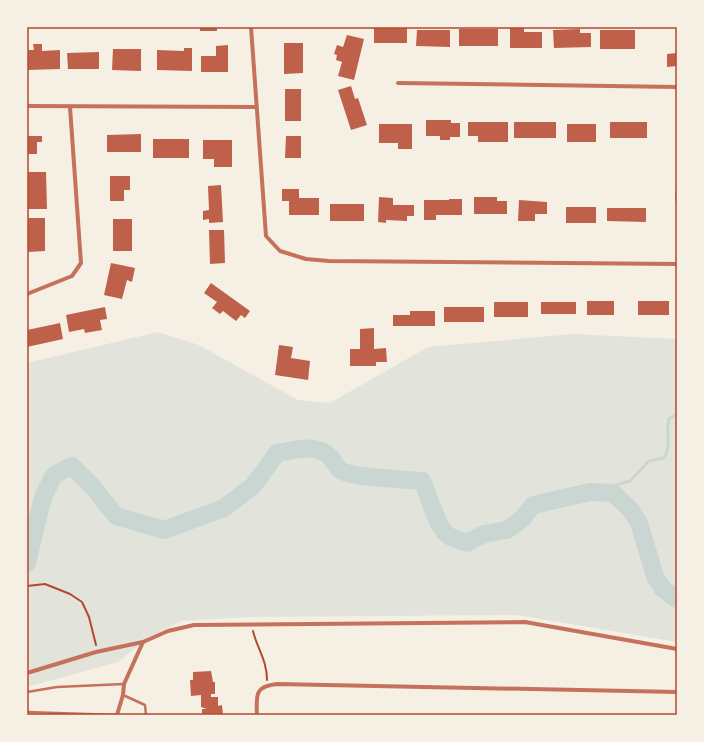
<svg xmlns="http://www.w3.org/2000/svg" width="704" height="742" font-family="'Nunito Sans',sans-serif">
	<rect width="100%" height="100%" fill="#f6efe4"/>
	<polygon fill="#e2e4dc" points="158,332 199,345 298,400 330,403 428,347 573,334 677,339 677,547 675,557 677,560 677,642 517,615 251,617 181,621 149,637 118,662 27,687 27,363"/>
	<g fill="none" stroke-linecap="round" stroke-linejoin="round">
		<path stroke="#c9d6d2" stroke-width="3" d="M590,492L630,481L649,461L664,458C672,446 665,432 669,419L677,414"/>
		<path stroke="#c9d6d2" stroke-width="18" d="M27,563L43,497L54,475L72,466L92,486L116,516L164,530L224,508L253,486L277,453C294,451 313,443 328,455C333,459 336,468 342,471C354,478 406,479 422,481C429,495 437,529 449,536C455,539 461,541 467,543L484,534L507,530L522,519L533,505L590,492L613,493L631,510L639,523L655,576L662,588L677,599"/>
	</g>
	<g fill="#bf614a">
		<rect x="200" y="27" width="17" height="4"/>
		<rect x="374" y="27" width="33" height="16"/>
		<polygon points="510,28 524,28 524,32 542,32 542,48 510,48"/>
		<rect x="459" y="29" width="39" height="17"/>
		<polygon points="580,29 580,33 591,33 591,47 554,48 553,30"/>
		<polygon points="417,30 450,30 450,47 416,46"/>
		<rect x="600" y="30" width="35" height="19"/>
		<polygon points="347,35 364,39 354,80 338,76 342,62 336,60 337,55 334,54 337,45 343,47"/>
		<polygon points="284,43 303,43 303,73 284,74"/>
		<polygon points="33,44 42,44 42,51 60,50 60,69 27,70 27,50 34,50"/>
		<polygon points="228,45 228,72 201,72 201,56 216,56 216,46"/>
		<polygon points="184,48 192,48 192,71 157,70 157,50 184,51"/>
		<polygon points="113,49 141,49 141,71 112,70"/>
		<polygon points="99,52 99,69 68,69 67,53"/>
		<polygon points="677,53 677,66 667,67 667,54"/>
		<polygon points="351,86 355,99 358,98 367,125 351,130 338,90"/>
		<rect x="285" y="89" width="16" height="32"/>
		<polygon points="426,120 451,120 451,123 460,123 460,137 450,137 450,140 440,140 440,136 426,136"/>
		<polygon points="468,122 508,122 508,142 478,142 478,136 468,136"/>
		<rect x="514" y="122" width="42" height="16"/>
		<rect x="610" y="122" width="37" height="16"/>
		<polygon points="379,124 412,124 412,149 398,149 398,143 379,143"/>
		<rect x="567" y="124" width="29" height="18"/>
		<polygon points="141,134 141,152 107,152 107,135"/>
		<polygon points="27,136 42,136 42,142 37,142 37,154 27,154"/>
		<polygon points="286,136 301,136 301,158 285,158"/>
		<rect x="153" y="139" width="36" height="19"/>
		<polygon points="203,140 232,140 232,167 214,167 214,159 203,159"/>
		<polygon points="27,172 46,172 47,209 27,209"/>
		<polygon points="110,176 130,176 130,190 124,190 124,201 110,201"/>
		<polygon points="221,185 223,222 209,223 209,219 203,220 203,211 209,210 208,186"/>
		<polygon points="676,185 677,185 677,201 675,201"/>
		<polygon points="282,189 299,189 299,198 319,198 319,215 289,215 289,201 282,201"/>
		<polygon points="379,197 393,198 393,205 414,205 414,216 407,216 407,221 386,220 386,223 378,222"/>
		<polygon points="474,197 497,197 497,201 507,201 507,214 474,214"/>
		<polygon points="449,199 462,199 462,215 436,215 436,220 424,220 424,200 449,200"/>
		<polygon points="519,200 547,202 547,214 535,214 535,221 518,221"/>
		<rect x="330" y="204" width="34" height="17"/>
		<rect x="566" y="207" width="30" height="16"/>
		<polygon points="607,208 646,208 646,222 607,221"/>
		<polygon points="28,218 45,218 45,251 28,252"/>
		<rect x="113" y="219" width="19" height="32"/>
		<polygon points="209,230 224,230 225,263 210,264"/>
		<polygon points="111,263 135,268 132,282 127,280 122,299 104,295"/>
		<polygon points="211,283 250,311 245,318 241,315 236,321 223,311 220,314 212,308 217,302 204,293"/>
		<rect x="587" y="301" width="27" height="14"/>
		<rect x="638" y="301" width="31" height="14"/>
		<rect x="494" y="302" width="34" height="15"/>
		<rect x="541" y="302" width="35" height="12"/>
		<polygon points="105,307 107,319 100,320 102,330 85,333 84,329 69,332 66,315"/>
		<rect x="444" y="307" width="40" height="15"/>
		<polygon points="410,311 435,311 435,326 393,326 393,315 410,315"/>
		<polygon points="60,323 63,339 27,347 27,330"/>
		<polygon points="374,328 374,349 386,348 387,362 376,362 376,366 350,366 350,349 360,349 360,329"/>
		<polygon points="279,345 293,347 291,358 310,361 308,380 275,375"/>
		<polygon points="211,671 213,682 215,682 215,694 211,694 211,697 218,697 218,706 222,705 223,715 202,715 202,709 207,709 201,707 201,695 191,696 190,680 193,680 193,672"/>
	</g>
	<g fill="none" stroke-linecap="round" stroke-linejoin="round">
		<g stroke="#b5482f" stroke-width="2">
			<polyline points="27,586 45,584 70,594 82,602 89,617 96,645"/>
			<path d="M253,631C257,648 267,660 267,680"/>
		</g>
		<g stroke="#c5725c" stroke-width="2.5">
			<polyline points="27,692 57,687 124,684"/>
			<polyline points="123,695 145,705 146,715"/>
			<polyline points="27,712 117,715"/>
		</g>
		<g stroke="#c5725c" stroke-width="4">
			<polyline points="251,27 266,236 280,251 306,259 329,261 677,264"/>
			<polyline points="398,83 677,87"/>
			<polyline points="27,106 256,107"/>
			<polyline points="27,294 72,276 81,263 70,107"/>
			<polyline points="27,673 96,652 143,642 168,631 194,625 525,622 677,649"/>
			<polyline points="117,715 123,695 124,684 143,642"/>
			<path d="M257,715C256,695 255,686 277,684L677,692"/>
		</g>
	</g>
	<rect width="704" height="742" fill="none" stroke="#f6efe4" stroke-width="56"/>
	<rect x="28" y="28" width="648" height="686" fill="none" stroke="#b5482f" stroke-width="1.5"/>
</svg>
